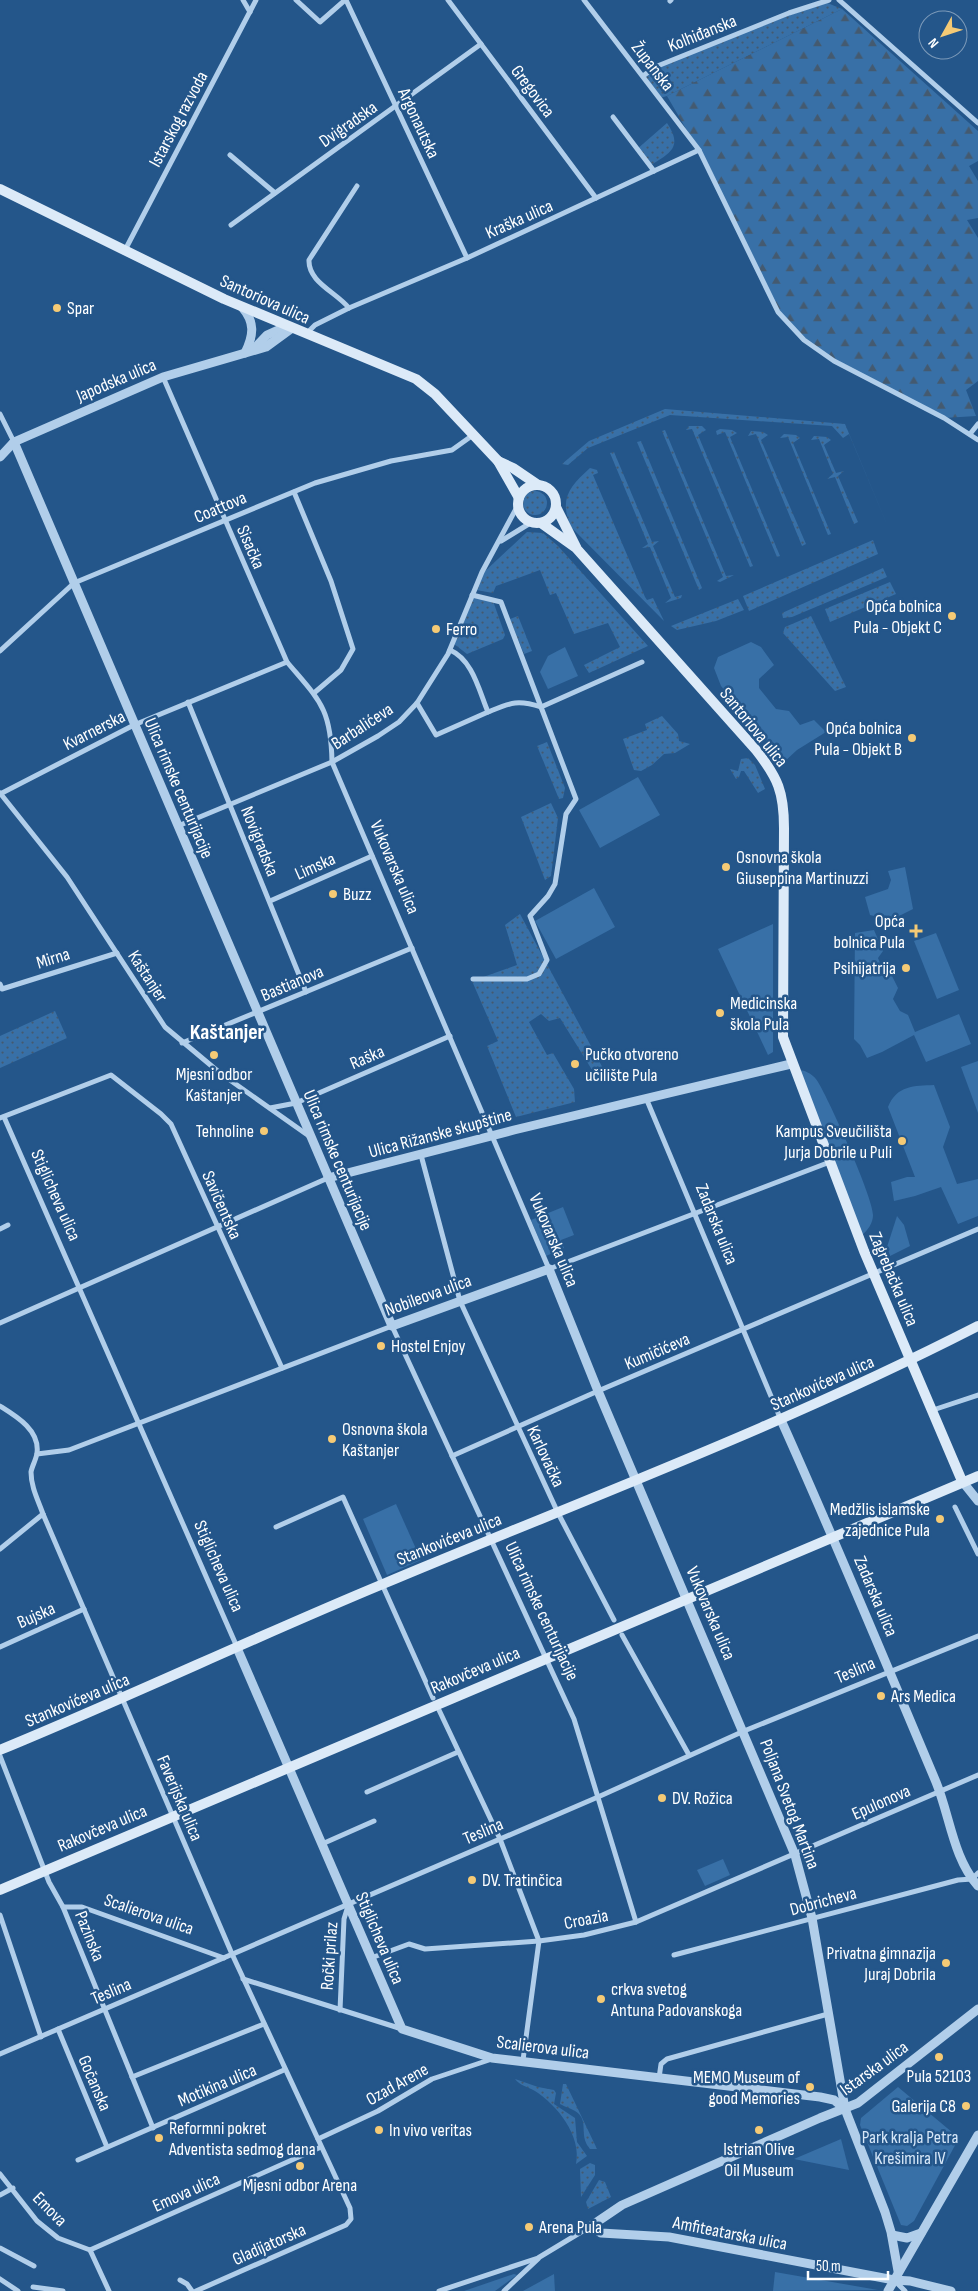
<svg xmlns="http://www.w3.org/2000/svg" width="978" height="2291" font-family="'Sofia Sans Condensed',sans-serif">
	<defs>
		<pattern id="grass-dots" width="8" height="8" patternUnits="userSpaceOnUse" patternTransform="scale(1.25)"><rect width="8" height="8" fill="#3870a7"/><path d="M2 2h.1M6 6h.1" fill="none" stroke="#445a70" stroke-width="1.8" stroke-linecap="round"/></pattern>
		<pattern id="forest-firs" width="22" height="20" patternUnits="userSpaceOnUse" patternTransform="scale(1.25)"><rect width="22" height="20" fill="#3870a7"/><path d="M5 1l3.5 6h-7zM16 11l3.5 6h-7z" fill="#445a70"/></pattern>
	</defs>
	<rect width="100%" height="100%" fill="#24568a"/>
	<g fill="url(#grass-dots)">
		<polygon points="825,2 842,9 667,96 660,98 643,76 655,67"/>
		<path d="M667,123C683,147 671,153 649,166L636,150Z"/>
		<polygon points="665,409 845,424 891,534 849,434 843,438 832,426 670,415 588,448 568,465 562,464 589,441"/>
		<polygon points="689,426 702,426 706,430 698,435 753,566 750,567 692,429 686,430"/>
		<polygon points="720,429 732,430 737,433 730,437 780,556 777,557 725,432 717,435 716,431"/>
		<polygon points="665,430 726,576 734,575 720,582 717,581 723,577 662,431"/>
		<polygon points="751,431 763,432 768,435 761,440 806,544 802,546 756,434 748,436"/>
		<polygon points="784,434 796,435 800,438 793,443 831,534 828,535 788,437 780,438"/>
		<polygon points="814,436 827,437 831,440 824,445 836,473 844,471 838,476 858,522 854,524 835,477 827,479 833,474 819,439 811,440"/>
		<polygon points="641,441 702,588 699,590 637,442"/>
		<polygon points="614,452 652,542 659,541 653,546 675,597 682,595 681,598 665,603 671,598 650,547 642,548 648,544 610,453"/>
		<path d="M590,468L597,470L598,473L593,475L645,597L647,600L653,598L664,621L571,527C559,499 569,487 590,468Z"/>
		<circle cx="535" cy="503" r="12"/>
		<polygon points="527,532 543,533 558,546 648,646 589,673 584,665 620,647 608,623 574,634 556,593 550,595 540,570 496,586 493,593 476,590 483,573"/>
		<polygon points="873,540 878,554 749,611 743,596"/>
		<polygon points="883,568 887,577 792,617 783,618 782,613"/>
		<polygon points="890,582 896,594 830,622 825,609"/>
		<polygon points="473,596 493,601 505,635 503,639 467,654 454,644"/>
		<polygon points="738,599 744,610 716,621 677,630 671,626"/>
		<polygon points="518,616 532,651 524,654 510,619"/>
		<polygon points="811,616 846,687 835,691 783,633 785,627"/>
		<polygon points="662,716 678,734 679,741 690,744 675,753 664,754 652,765 641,771 634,770 623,739 647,730 645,724"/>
		<polygon points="547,742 565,788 563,798 559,799 537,746"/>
		<polygon points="748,758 755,765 765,789 758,793 744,771 741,771 739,777 736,779 730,769 738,771 741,759"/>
		<polygon points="551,803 558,818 551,876 545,880 521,817"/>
		<polygon points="520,914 606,1074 597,1078 560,1018 549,1021 541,1014 529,1022 547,1055 553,1053 574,1089 575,1102 516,1117 487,1046 498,1041 472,981 517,965 505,925"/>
		<polygon points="55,1011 67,1038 0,1068 0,1036"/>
		<path d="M515,2079L538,2087L554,2090L556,2093L554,2104L575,2118L577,2142L587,2156L576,2164C582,2136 557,2105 535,2091C528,2087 519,2085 515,2079Z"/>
		<path d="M563,2084H566L597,2149H590C579,2136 588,2124 579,2114C574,2109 565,2107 560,2104Z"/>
		<polygon points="590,2163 595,2165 595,2175 581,2197 580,2169"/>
		<polygon points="599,2180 605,2182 611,2197 588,2209 586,2202"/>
	</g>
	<polygon fill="url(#forest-firs)" points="842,9 978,131 978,161 969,166 978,181 978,218 967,220 978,238 978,381 966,390 976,416 944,418 834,361 804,340 778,312 703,158 667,96"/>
	<g fill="#3870a7">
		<polygon points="751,642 761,647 774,665 759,679 759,688 776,709 789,711 800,725 814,720 826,732 797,750 784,762 721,686 714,668 718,657"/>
		<polygon points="565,647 578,676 548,689 540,672 548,656"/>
		<polygon points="638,777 660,815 600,848 579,810"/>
		<polygon points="905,867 913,909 891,920 870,915 865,897 888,889 891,880 888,871"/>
		<polygon points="594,888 615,927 556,959 535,921"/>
		<polygon points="773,924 773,1052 768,1055 718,949"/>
		<polygon points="874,930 883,951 878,958 884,973 891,974 898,988 893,999 900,1011 908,1015 915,1032 959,1014 971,1044 926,1062 914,1035 882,1052 867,1058 860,1045 854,1039 855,933"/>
		<polygon points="936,933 959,990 937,999 914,941"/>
		<polygon points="978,1061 978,1113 961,1067"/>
		<path d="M800,1070C807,1071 814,1075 818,1082C829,1100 873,1197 873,1215C873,1223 868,1230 862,1235Z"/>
		<path d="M934,1085L950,1127L943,1147L957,1184L978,1179V1216L958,1224L941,1187L915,1196L894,1201L891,1182L907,1177H915L888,1107C897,1085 914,1086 934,1085Z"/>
		<polygon points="563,1207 574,1235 561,1240 564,1248 546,1256 531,1220"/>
		<polygon points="897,1216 904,1225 910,1246 890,1256 887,1247"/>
		<polygon points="396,1504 421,1560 387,1575 363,1519"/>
		<polygon points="723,1859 730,1875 705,1886 697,1870"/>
		<polygon points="898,2087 959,2138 914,2221 907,2226 901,2225 860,2125 861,2118"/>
		<polygon points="841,2139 849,2170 794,2159"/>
		<polygon points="775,2272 878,2290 773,2291"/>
		<polygon points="514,2274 517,2275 495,2291 464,2291"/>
		<polygon points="554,2274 555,2291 523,2291"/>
	</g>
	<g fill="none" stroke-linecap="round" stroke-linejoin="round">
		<g stroke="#b1ceea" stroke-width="5">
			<polyline points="243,0 250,12"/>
			<polyline points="296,0 320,22 345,0"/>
			<polyline points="346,0 467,258"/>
			<polyline points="448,0 596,198"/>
			<polyline points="584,0 699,150 778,312 804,340 834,361 944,418 978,440"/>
			<polyline points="839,0 978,123"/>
			<polyline points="670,1 671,0"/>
			<polyline points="643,76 655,67 789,13 829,0"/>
			<polyline points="613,117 654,171"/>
			<polyline points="230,155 275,193"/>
			<polyline points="231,225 481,44"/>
			<polyline points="124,252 256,0"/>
			<path d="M349,308C336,292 308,282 309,260L357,186"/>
			<polyline points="306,334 315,325 349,308 467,258 699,150"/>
			<path d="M163,377L287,662C320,701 331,708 332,762L549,1269L830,1162"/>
			<polyline points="0,414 14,442"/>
			<polyline points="970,434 978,424"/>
			<polyline points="294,492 331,581 353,649 341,670 314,693"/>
			<polyline points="501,541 532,522"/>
			<polyline points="472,595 501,602 541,707"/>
			<polyline points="0,651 74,583 315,483 391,461 452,450 473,435"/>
			<polyline points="188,702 306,992"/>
			<path d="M417,703L436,735L488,712C479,691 473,660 450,650"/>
			<path d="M488,712C510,703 517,699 541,707"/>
			<polyline points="0,793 67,877 165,1027 220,1073 309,1136"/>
			<polyline points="0,794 134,725 287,662"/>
			<polyline points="178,826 332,762 378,736 399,722 417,703 448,654 482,572 518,505"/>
			<polyline points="270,901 372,856"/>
			<polyline points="473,979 527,979 539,974 547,960 530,916 548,896 555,884 566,814 576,799 541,707 642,662"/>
			<polyline points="0,984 2,989 117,953"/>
			<polyline points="182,1043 412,948"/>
			<polyline points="646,1098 781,1420"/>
			<polyline points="270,1108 296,1103 450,1036"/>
			<polyline points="4,1117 237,1647"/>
			<polyline points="0,1118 111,1075 161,1114 171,1124 282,1368"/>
			<polyline points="421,1155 460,1301 558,1513 614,1620"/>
			<polyline points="0,1229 8,1225"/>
			<polyline points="0,1323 328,1178"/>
			<path d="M0,1406C16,1416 40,1430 37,1453C36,1460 32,1466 31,1472C31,1487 38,1500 43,1514L232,1954L350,2208L351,2219L346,2225L196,2291"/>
			<polyline points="933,1410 978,1395"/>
			<polyline points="37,1454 69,1450 392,1326 574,1719 636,1922"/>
			<polyline points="452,1456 598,1391 978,1229"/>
			<polyline points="955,1507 978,1554"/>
			<polyline points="276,1527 343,1497 433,1698"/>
			<polyline points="0,1549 43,1514"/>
			<polyline points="622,1635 689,1755"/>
			<polyline points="0,1647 84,1609"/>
			<polyline points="439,1710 500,1839 539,1941 523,2060"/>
			<polyline points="0,1756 49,1882 63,1907 153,2128"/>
			<polyline points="367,1792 458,1752"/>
			<polyline points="322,1844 374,1821"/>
			<polyline points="63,1907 82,1907 224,1958"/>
			<polyline points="0,1915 41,2037"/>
			<polyline points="674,1955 958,1880 972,1879 978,1873"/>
			<polyline points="371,1958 409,1944 425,1949 539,1941 584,1935 636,1922 978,1775"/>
			<polyline points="243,1979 402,2029"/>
			<polyline points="340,2010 344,1919 348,1906"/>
			<polyline points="58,2029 107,2147"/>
			<polyline points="0,2054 598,1797 744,1731 978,1636"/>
			<polyline points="132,2077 264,2024"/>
			<polyline points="659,2078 661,2064 667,2059 828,2014"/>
			<polyline points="318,2139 378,2111 432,2079 492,2059"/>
			<polyline points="78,2160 284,2070"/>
			<polyline points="0,2174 37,2221 58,2238 90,2250"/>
			<polyline points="0,2195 13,2188"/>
			<polyline points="0,2248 34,2266"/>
			<polyline points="90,2250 321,2147"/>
			<polyline points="90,2250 109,2291"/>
			<polyline points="0,2279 18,2291"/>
			<polyline points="180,2280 187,2284 192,2291"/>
			<polyline points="894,2280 905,2291"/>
			<polyline points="33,2287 63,2291"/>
			<polyline points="439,2291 538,2258 591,2226"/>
			<polyline points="504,2291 538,2259"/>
		</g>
		<g stroke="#b1ceea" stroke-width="9">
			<path d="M242,307C255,322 254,335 245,353"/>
			<polyline points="253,350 267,335 287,326"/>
			<polyline points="14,442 392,1326 549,1269 598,1391 795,1855 812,1918 845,2109 885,2212 891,2232 898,2271"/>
			<polyline points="0,457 14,442 163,377 266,347 292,328"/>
			<polyline points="328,1178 514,1130 791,1064"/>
			<path d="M781,1420C835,1540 885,1661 936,1782C950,1816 953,1858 978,1886"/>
			<polyline points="962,1481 978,1501"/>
			<polyline points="237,1648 402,2029 492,2058 820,2097 834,2100 845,2109"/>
			<polyline points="892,2235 907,2238 921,2233"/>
			<polyline points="888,2291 978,2135"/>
			<polyline points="951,2291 910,2281 894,2280 669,2237 601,2233 591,2226 622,2205 820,2118 858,2103 978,2009"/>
		</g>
		<g stroke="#dceaf8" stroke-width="10">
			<polyline points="0,189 224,299 416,379 435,394 498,461 519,498"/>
			<polyline points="498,461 513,468 538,485"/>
			<circle cx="537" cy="504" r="19"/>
			<polyline points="556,507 576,547"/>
			<path d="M541,523L576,548L756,750C778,778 784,792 784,828L783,1037L864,1251L962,1481"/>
			<path d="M0,1750C129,1697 255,1637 383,1584C583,1500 785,1425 978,1326"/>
			<polyline points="0,1890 978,1476"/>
		</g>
	</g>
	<g fill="#f5ca75" stroke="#24568a" stroke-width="2">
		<circle cx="57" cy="308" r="5"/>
		<circle cx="952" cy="616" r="5"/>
		<circle cx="436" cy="629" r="5"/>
		<circle cx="912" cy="738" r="5"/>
		<circle cx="726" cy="867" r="5"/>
		<circle cx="333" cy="894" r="5"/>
		<path d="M913.5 923.5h5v5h5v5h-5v5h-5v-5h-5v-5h5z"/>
		<circle cx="906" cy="968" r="5"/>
		<circle cx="720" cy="1013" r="5"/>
		<circle cx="214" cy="1055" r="5"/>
		<circle cx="575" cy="1064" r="5"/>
		<circle cx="264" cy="1131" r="5"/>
		<circle cx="902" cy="1141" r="5"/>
		<circle cx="381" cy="1346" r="5"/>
		<circle cx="332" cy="1439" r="5"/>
		<circle cx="940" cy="1519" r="5"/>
		<circle cx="881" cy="1696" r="5"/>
		<circle cx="662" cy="1798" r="5"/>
		<circle cx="472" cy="1880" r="5"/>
		<circle cx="946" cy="1963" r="5"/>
		<circle cx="601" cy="1999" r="5"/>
		<circle cx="939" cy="2057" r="5"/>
		<circle cx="810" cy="2087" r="5"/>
		<circle cx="966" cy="2106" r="5"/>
		<circle cx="379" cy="2130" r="5"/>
		<circle cx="759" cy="2130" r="5"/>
		<circle cx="159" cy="2138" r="5"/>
		<circle cx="300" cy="2166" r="5"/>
		<circle cx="529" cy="2227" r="5"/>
	</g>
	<g text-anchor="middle" stroke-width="5" stroke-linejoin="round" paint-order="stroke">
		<g font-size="18" fill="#fff" stroke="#24568a">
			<text transform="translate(702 33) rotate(-22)" y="6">Kolhiđanska</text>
			<text transform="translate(653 66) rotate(52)" y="6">Županska</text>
			<text transform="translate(533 91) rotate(53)" y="6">Gregovica</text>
			<text transform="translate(178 119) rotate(-62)" y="6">Istarskog razvoda</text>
			<text transform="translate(419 123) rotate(65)" y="6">Argonautska</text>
			<text transform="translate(348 124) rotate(-35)" y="6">Dvigradska</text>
			<text transform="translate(519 219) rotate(-24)" y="6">Kraška ulica</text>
			<text transform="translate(265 299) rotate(24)" y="6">Santoriova ulica</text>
			<text transform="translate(116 380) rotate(-23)" y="6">Japodska ulica</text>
			<text transform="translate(220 507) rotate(-23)" y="6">Coattova</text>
			<text transform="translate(251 547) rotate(67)" y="6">Sisačka</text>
			<text transform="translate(362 726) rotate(-33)" y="6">Barbalićeva</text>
			<text transform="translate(754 727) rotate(51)" y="6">Santoriova ulica</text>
			<text transform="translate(94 730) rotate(-27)" y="6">Kvarnerska</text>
			<text transform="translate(179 788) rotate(67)" y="6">Ulica rimske centurijacije</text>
			<text transform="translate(260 841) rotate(68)" y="6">Novigradska</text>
			<text transform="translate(315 866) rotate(-24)" y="6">Limska</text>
			<text transform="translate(395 867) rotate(67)" y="6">Vukovarska ulica</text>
			<text transform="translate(53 958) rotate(-17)" y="6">Mirna</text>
			<text transform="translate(148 976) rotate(57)" y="6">Kaštanjer</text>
			<text transform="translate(292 983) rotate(-23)" y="6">Bastianova</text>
			<text transform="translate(367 1057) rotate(-23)" y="6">Raška</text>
			<text transform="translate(440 1133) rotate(-15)" y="6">Ulica Rižanske skupštine</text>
			<text transform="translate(338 1160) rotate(67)" y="6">Ulica rimske centurijacije</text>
			<text transform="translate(56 1195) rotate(66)" y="6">Stiglicheva ulica</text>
			<text transform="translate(222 1205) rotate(66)" y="6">Savičentska</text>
			<text transform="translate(717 1224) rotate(68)" y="6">Zadarska ulica</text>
			<text transform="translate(554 1240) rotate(67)" y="6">Vukovarska ulica</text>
			<text transform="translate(894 1279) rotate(67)" y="6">Zagrebačka ulica</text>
			<text transform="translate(428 1295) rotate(-20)" y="6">Nobileova ulica</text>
			<text transform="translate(657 1351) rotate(-23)" y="6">Kumičićeva</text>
			<text transform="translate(822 1383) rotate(-24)" y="6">Stankovićeva ulica</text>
			<text transform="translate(546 1456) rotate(65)" y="6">Karlovačka</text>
			<text transform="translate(449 1539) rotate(-22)" y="6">Stankovićeva ulica</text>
			<text transform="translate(219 1566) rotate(66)" y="6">Stiglicheva ulica</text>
			<text transform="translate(876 1596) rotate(67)" y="6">Zadarska ulica</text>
			<text transform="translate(542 1611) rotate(65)" y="6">Ulica rimske centurijacije</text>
			<text transform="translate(711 1613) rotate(67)" y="6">Vukovarska ulica</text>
			<text transform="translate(36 1615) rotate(-24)" y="6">Bujska</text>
			<text transform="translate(475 1670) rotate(-23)" y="6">Rakovčeva ulica</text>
			<text transform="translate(855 1670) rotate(-23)" y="6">Teslina</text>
			<text transform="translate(77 1700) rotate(-23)" y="6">Stankovićeva ulica</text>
			<text transform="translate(180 1798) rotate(67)" y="6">Faverijska ulica</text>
			<text transform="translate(881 1802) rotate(-24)" y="6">Epulonova</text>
			<text transform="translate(790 1804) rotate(69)" y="6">Poljana Svetog Martina</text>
			<text transform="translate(102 1828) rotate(-23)" y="6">Rakovčeva ulica</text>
			<text transform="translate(483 1831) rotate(-23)" y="6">Teslina</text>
			<text transform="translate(823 1901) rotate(-15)" y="6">Dobricheva</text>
			<text transform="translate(149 1914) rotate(19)" y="6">Scalierova ulica</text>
			<text transform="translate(586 1919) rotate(-11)" y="6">Croazia</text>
			<text transform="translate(90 1936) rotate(68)" y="6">Pazinska</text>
			<text transform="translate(380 1938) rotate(67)" y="6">Stiglicheva ulica</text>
			<text transform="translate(329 1956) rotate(-86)" y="6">Ročki prilaz</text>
			<text transform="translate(111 1991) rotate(-23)" y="6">Teslina</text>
			<text transform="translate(543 2047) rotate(7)" y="6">Scalierova ulica</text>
			<text transform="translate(874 2068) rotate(-36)" y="6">Istarska ulica</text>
			<text transform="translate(95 2083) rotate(67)" y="6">Gočanska</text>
			<text transform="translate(397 2084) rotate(-29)" y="6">Ozad Arene</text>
			<text transform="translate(217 2085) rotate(-23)" y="6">Motikina ulica</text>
			<text transform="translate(186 2192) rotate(-24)" y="6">Emova ulica</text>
			<text transform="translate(50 2209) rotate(45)" y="6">Emova</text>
			<text transform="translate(730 2233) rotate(11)" y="6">Amfiteatarska ulica</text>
			<text transform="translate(269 2244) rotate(-24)" y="6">Gladijatorska</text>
		</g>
		<g font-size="18" fill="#fff" stroke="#24568a" text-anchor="start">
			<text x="67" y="314">Spar</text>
			<text x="942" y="612" text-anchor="end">Opća bolnica<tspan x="942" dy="21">Pula - Objekt C</tspan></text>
			<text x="446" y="635">Ferro</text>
			<text x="902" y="734" text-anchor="end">Opća bolnica<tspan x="902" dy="21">Pula - Objekt B</tspan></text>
			<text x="736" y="863">Osnovna škola<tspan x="736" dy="21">Giuseppina Martinuzzi</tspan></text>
			<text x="343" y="900">Buzz</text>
			<text x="905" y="927" text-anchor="end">Opća<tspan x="905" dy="21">bolnica Pula</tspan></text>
			<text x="896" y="974" text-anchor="end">Psihijatrija</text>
			<text x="730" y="1009">Medicinska<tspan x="730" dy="21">škola Pula</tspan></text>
			<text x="585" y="1060">Pučko otvoreno<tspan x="585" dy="21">učilište Pula</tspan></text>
			<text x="214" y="1080" text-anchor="middle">Mjesni odbor<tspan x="214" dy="21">Kaštanjer</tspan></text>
			<text x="254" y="1137" text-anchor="end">Tehnoline</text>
			<text x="892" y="1137" text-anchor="end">Kampus Sveučilišta<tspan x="892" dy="21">Jurja Dobrile u Puli</tspan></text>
			<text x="391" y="1352">Hostel Enjoy</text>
			<text x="342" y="1435">Osnovna škola<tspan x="342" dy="21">Kaštanjer</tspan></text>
			<text x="930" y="1515" text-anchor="end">Medžlis islamske<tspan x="930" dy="21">zajednice Pula</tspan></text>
			<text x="891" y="1702">Ars Medica</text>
			<text x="672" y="1804">DV. Rožica</text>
			<text x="482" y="1886">DV. Tratinčica</text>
			<text x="936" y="1959" text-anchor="end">Privatna gimnazija<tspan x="936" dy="21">Juraj Dobrila</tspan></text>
			<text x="611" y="1995">crkva svetog<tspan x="611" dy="21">Antuna Padovanskoga</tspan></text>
			<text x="939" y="2082" text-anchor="middle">Pula 52103</text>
			<text x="800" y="2083" text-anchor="end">MEMO Museum of<tspan x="800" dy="21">good Memories</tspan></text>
			<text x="956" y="2112" text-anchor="end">Galerija C8</text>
			<text x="169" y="2134">Reformni pokret<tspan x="169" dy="21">Adventista sedmog dana</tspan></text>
			<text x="389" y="2136">In vivo veritas</text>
			<text x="759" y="2155" text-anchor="middle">Istrian Olive<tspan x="759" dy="21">Oil Museum</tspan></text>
			<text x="300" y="2191" text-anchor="middle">Mjesni odbor Arena</text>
			<text x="539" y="2233">Arena Pula</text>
		</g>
		<g font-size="18" fill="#d6e7f8" stroke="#24568a">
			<text x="910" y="2143">Park kralja Petra<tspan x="910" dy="21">Krešimira IV</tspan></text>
		</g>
		<g font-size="22" font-weight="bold" fill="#fff" stroke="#24568a">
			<text x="227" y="1039">Kaštanjer</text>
		</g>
	</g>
	<g transform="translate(943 35) rotate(230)"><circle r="24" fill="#24568a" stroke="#7c9ab9"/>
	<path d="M0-4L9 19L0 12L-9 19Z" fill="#f5ca75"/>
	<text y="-8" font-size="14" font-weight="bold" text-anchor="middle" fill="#ffffff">N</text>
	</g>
	<path d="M808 2271v8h80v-8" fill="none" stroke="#ffffff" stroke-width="2.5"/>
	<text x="816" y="2271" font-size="15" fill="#ffffff" stroke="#24568a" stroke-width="4" paint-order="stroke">50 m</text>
</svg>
